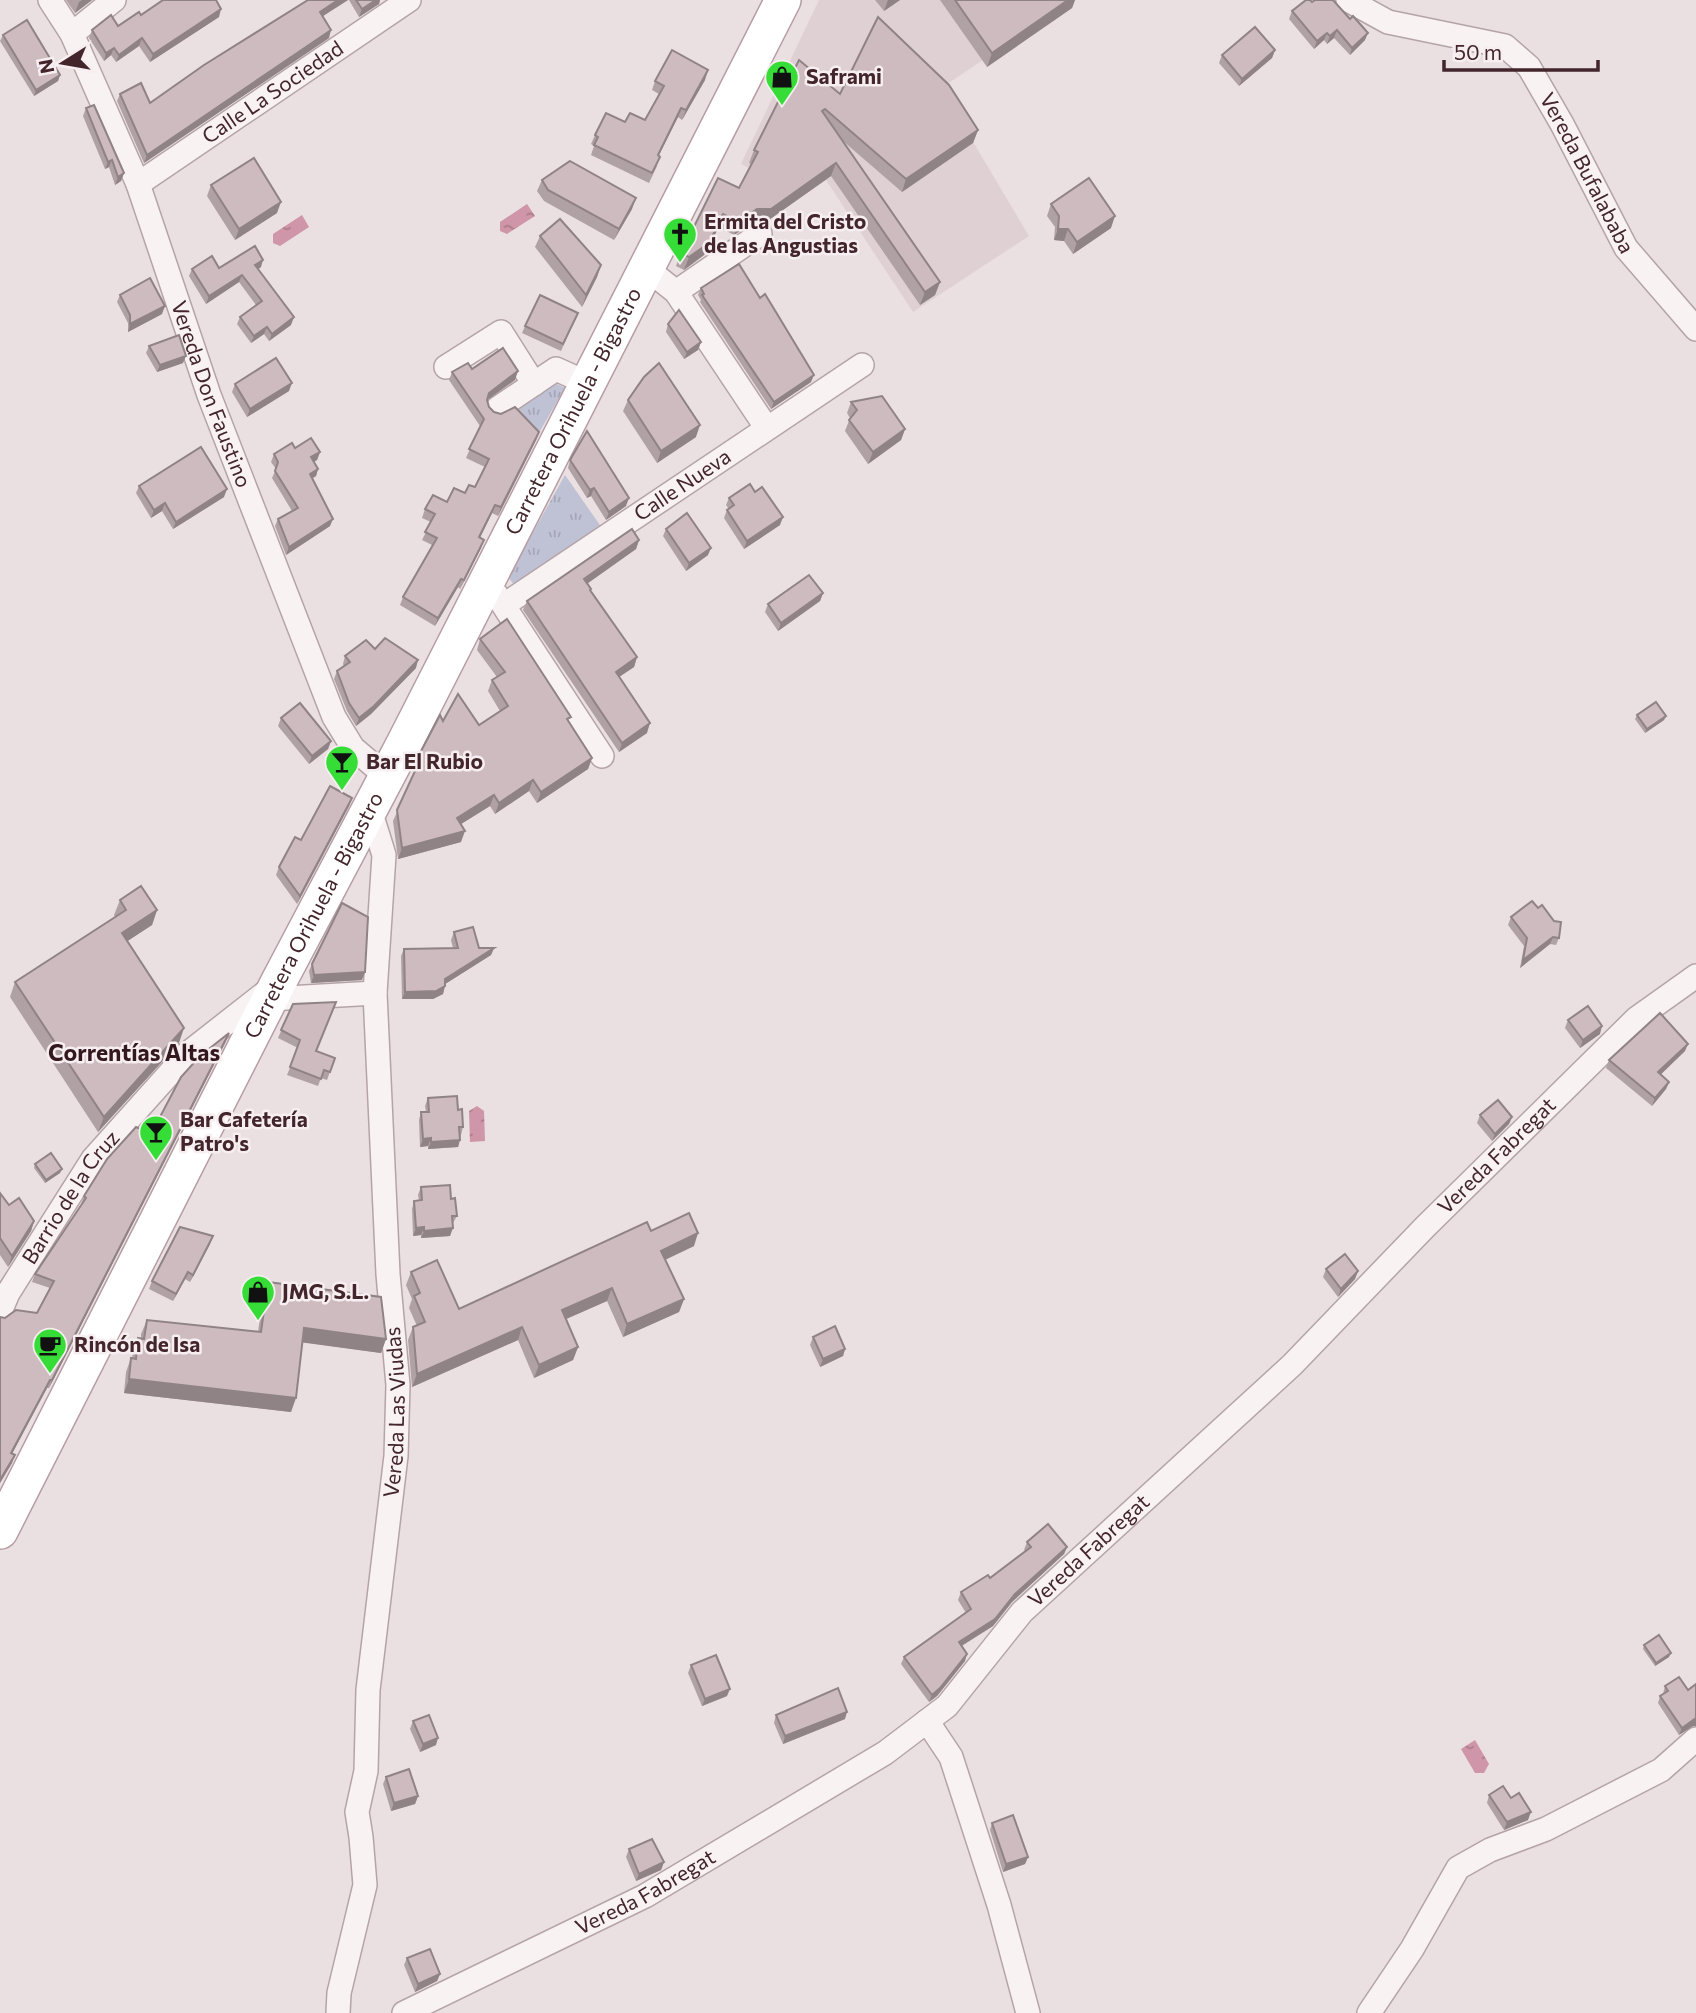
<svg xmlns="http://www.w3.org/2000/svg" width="1696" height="2013" font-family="Commissioner,sans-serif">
	<defs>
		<pattern id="park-tufts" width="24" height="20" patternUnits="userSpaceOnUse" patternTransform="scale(1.75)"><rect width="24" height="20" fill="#bfc1d5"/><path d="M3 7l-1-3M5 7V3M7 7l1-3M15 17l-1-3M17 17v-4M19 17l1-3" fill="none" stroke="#a5a6b7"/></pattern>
		<pattern id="water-ripples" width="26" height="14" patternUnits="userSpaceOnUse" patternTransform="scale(1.75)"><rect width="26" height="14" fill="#ce96a8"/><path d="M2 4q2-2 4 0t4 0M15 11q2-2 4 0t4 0" fill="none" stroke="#a97a89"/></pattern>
	</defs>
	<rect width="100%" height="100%" fill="#eadfe1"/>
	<polygon fill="#dfd0d4" points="819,0 1073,0 941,88 1029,236 913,312 826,180 802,196 741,164"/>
	<g fill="url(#park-tufts)">
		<polygon points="548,380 565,388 537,436 498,417"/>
		<polygon points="565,475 602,528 518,590 508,577"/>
	</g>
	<g fill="url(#water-ripples)">
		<polygon points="527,204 535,216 507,234 500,231 500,222"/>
		<polygon points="302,215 309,227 280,246 273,243 273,234"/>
		<polygon points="477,1106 484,1111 485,1141 470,1142 469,1111"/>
		<polygon points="1475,1740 1489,1764 1484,1773 1475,1773 1461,1749"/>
	</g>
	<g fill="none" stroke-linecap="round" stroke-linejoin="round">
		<g stroke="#b5a4a7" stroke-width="26">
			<g id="minor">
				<path id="s1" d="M50,0L72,34L138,184L209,395L334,717L353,748L387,777"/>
				<path id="s2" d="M1348,0L1388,22L1505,46L1529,67L1562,124L1626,248L1696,329"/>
				<polyline points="72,34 114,0"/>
				<path id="s3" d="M138,184L409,0"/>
				<polyline points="646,268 676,292 766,427"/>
				<polyline points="676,292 760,234"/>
				<polyline points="446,367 501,332 534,384"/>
				<polyline points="498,408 556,369 587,383"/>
				<polyline points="496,594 602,756"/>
				<path id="s4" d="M504,605L862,365"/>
				<polyline points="270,999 375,993"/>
				<path id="s5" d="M0,1312L8,1293L93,1159L187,1054L270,989"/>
				<polyline points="927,1721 951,1757 999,1905 1028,2013"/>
				<path id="s6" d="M338,2013L339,1993L365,1885L361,1837L357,1812L366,1771L368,1690L396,1456L398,1385L388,1274L375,993L384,855L369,807"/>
				<path id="s7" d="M404,2013L645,1896L885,1753L947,1706L1022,1612L1292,1365L1425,1227L1637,1018L1696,976"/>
				<polyline points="1369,2013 1412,1949 1458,1868 1490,1850 1546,1829 1661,1770 1696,1739"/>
			</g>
		</g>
		<g stroke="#b79da3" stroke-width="38">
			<g id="primary">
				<path id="s8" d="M0,1531L278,983L405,742L783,0"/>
			</g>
		</g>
		<use href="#minor" stroke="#f8f2f3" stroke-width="23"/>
		<use href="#primary" stroke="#fff" stroke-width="35"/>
	</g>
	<g fill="#b0a1a4">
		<polygon points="66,0 92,0 75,13"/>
		<polygon points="308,0 348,0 322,16 329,38 144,163 117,101 120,94 150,103"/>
		<polygon points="349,0 380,0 379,4 359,17"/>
		<polygon points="875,0 900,0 884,11"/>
		<polygon points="940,0 1075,0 1072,8 987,67"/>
		<polygon points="1312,2 1365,40 1350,55 1334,38 1327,44 1324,40 1314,49 1289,19 1292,11"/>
		<polygon points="141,15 219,17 150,62 139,46 116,62 111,55 104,61 89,38 92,30 118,26"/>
		<polygon points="3,35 60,75 58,81 34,96 0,41"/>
		<polygon points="1275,50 1272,58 1239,86 1219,63 1222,55"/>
		<polygon points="705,80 682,120 678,117 658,156 657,166 649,183 591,155 594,146 591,144 595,135 625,122 645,120 659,94 652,90 655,81"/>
		<polygon points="840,94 978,130 973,143 902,192 843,141 940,282 935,295 920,305 831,176 766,222 753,222 734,235 719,227 704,255 684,270 676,266 681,253 739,188 751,164 749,163 754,150"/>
		<polygon points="86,108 124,173 121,181 115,185 109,167 105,169 83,116"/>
		<polygon points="542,180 632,209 614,240 544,201 537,191"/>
		<polygon points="211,185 277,213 235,240 207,196"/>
		<polygon points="1051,204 1111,228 1073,254 1064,241 1054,240 1055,227 1047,216"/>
		<polygon points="540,236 601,265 597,277 582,307 535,247"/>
		<polygon points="261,267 258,269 291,325 269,341 264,334 251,343 237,324 240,317 256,305 239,282 206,304 189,276 192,269"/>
		<polygon points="701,288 811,382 771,409 700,302 701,300 698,295"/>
		<polygon points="120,295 162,314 128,332 128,323 117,302"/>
		<polygon points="578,313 561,351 522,333 525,326"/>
		<polygon points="668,324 701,342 698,350 684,359 666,332"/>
		<polygon points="149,346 183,363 157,372 146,353"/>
		<polygon points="472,369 515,380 487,400 489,407 494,412 539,432 536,440 498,516 492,513 480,538 481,548 460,589 458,587 435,626 400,605 403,597 432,545 422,540 431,522 422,518 425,509 447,502 475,487 485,467 466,458 480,426 449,380 452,372"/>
		<polygon points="235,384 289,391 247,417 232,392"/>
		<polygon points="628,400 696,437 657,463 623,411"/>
		<polygon points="851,402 905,429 901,440 868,464 845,431 850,418 847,413"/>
		<polygon points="295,448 320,452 317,460 314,462 318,469 316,476 312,478 330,526 286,555 275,526 278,519 292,511 272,478 276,469 271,462 274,454"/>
		<polygon points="570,460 626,506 606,520 591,496 587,498 568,468"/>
		<polygon points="139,486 224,497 173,529 162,511 151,518 136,493"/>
		<polygon points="755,492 780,525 744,549 724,518 727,510 729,509 726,505 729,498"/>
		<polygon points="666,529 708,555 686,571 663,536"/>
		<polygon points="639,540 636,549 588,583 591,591 637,657 634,667 619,677 647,733 619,752 523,610 527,601"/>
		<polygon points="823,593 820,601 778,631 765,612 768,604"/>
		<polygon points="480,639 569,722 592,758 588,769 537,803 529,791 495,814 490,806 461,824 461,842 398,859 393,821 417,768 415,765 419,755 443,721 479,725 500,711 488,691 492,680 497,677 477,650"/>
		<polygon points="375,649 416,668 371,714 356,726 347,711 334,679 337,671 344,666 343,664 345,656"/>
		<polygon points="1637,715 1666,716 1664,720 1645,733 1635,719"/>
		<polygon points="281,718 331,741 328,749 309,764 278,726"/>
		<polygon points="352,798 349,806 297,904 276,875 279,867 301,840"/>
		<polygon points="120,900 157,910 152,925 127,941 179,1043 98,1132 10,997 15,982 115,917 114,915"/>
		<polygon points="1511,917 1559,938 1556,945 1550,944 1520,968 1524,946 1508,925"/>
		<polygon points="454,932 479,948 494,948 491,955 445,984 443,994 433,999 402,999 401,956 404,949 453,948 451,940"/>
		<polygon points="312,964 362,980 311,983 309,971"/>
		<polygon points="293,1004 316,1051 335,1058 327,1080 321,1078 318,1086 287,1075 298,1048 278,1038"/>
		<polygon points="1568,1020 1600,1034 1580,1048 1565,1028"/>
		<polygon points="226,1041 49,1388 47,1388 12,1454 12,1463 0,1483 0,1317 5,1318 37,1313 50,1288 32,1282 35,1274 81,1205 84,1196 151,1134"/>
		<polygon points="1685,1051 1661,1074 1669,1082 1666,1089 1652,1106 1606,1068 1609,1060"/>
		<polygon points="428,1098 458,1110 463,1127 458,1147 428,1149 428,1146 420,1147 419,1120 421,1112 426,1112 425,1106"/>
		<polygon points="1480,1115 1512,1117 1509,1124 1492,1141 1477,1123"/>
		<polygon points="35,1164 60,1173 45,1183 34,1168"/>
		<polygon points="421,1187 451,1199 457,1216 453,1223 450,1236 421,1238 421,1235 413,1236 412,1209 414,1201 419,1201 418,1195"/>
		<polygon points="0,1193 9,1205 34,1221 31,1231 8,1267 0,1255"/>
		<polygon points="651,1231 694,1246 665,1260 684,1299 679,1312 623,1337 607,1301 566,1319 578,1347 573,1360 534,1378 518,1340 412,1387 408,1340 413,1327 417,1326 409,1308 412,1299 406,1285 411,1272 459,1309"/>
		<polygon points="210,1244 190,1282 185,1279 173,1301 149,1289 152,1281"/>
		<polygon points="1326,1269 1358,1271 1355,1279 1338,1297 1323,1277"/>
		<polygon points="268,1282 386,1339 381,1353 302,1342 291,1412 124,1393 126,1372 131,1358 132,1358 133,1352 138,1338 141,1339 141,1334 147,1320 258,1332 263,1296"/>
		<polygon points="813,1337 845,1349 843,1356 820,1367 810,1345"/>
		<polygon points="1027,1542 1067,1547 1064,1554 1012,1602 993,1626 962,1646 965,1661 937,1696 929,1702 901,1664 904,1657 966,1613 958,1600 961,1592 990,1578 1026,1552 1024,1550"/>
		<polygon points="1644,1645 1669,1657 1655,1666 1643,1649"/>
		<polygon points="691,1665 727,1696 702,1706 688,1673"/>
		<polygon points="1665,1686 1688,1690 1693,1726 1679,1735 1658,1703 1660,1696 1663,1694"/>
		<polygon points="776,1715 845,1719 783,1744 774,1723"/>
		<polygon points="413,1721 436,1745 420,1752 410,1729"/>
		<polygon points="386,1777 418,1796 415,1804 391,1811 383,1784"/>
		<polygon points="1489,1795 1511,1798 1528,1820 1504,1830 1487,1803"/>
		<polygon points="992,1823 1028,1857 1025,1864 1003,1872 990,1830"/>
		<polygon points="629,1849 664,1862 661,1870 636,1881 626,1857"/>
		<polygon points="407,1958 440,1974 437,1981 415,1992 404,1965"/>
	</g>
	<g fill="#908386">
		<polygon points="82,0 92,0 75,13 79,2"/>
		<polygon points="338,0 348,0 317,20 320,12"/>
		<polygon points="376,0 380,0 379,4 359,17 362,9"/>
		<polygon points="888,0 900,0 884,11"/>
		<polygon points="1068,0 1075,0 1072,8 987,67 992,53"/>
		<polygon points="221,9 219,17 150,62 153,54"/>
		<polygon points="331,30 329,38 144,163 147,155"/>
		<polygon points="1337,30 1334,38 1327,44 1330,36"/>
		<polygon points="1327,33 1324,40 1314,49 1317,41"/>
		<polygon points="1368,33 1365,40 1350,55 1352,48"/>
		<polygon points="142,38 139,46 116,62 119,55"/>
		<polygon points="114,48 111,55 104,61 106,53"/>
		<polygon points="1275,50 1272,58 1239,86 1242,79"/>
		<polygon points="708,70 705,80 682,120 686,110"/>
		<polygon points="60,75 58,81 34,96 36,90"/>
		<polygon points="681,108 678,117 654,165 658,155"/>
		<polygon points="978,130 973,143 902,192 906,179"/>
		<polygon points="112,160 109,167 105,169 108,162"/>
		<polygon points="836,163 831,176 766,222 753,222 734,235 739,222 757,209"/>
		<polygon points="124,173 121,181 115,185 118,177"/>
		<polygon points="636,198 632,209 614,240 619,229"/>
		<polygon points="281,202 277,213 235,240 239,229"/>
		<polygon points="723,214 719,227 704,255 684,270 689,257"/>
		<polygon points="1115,216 1111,228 1073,254 1077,242"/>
		<polygon points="1058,229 1068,229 1064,241 1054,240"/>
		<polygon points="263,260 261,267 253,273 255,265"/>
		<polygon points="601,265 597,277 582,307 586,295"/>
		<polygon points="242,275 239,282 206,304 209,296"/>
		<polygon points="940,282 935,295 920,305 925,292"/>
		<polygon points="165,306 162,314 128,332 130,324"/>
		<polygon points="294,317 291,325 269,341 272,334"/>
		<polygon points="267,327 264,334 251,343 254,336"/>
		<polygon points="701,342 698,350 684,359 687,352"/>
		<polygon points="186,356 183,363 157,372 160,365"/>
		<polygon points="518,371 515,380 486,401 489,393"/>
		<polygon points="814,375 811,382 771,409 774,402"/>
		<polygon points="292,383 289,391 247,417 250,409"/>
		<polygon points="700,425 696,437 657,463 661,451"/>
		<polygon points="905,429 901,440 868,464 873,452"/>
		<polygon points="539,432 536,440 498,516 501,507"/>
		<polygon points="320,452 317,460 308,465 311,457"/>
		<polygon points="318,469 316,476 307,482 310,474"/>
		<polygon points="594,488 591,496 587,498 590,490"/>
		<polygon points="227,489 224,497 173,529 176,522"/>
		<polygon points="629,498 626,506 606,520 609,512"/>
		<polygon points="165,503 162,511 151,518 154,510"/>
		<polygon points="495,505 492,513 476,545 479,537"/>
		<polygon points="783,517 780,525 744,549 747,541"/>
		<polygon points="333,519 330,526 286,555 289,547"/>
		<polygon points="484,540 481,548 460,589 464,580"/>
		<polygon points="639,540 636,549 581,588 584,579"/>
		<polygon points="711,548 708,555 686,571 689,563"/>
		<polygon points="461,579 458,587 435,626 438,618"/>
		<polygon points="823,593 820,601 778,631 781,623"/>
		<polygon points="637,657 634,667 613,681 616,672"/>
		<polygon points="418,660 416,668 371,714 356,726 359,718"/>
		<polygon points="1666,716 1664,720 1645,733 1647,729"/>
		<polygon points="650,723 647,733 619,752 622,743"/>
		<polygon points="331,741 328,749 309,764 312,756"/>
		<polygon points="592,758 588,769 537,803 541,792"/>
		<polygon points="533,780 529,791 495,814 499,803"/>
		<polygon points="494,795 490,806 453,829 457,818"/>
		<polygon points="352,798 349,806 297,904 300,896"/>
		<polygon points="465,831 461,842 398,859 402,848"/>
		<polygon points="157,910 152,925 117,948 122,933"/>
		<polygon points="1553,937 1550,944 1520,968 1523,960"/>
		<polygon points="494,948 491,955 442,986 445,979"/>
		<polygon points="365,972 362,980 311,983 314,975"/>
		<polygon points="445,986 443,994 433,999 402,999 405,992"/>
		<polygon points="1602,1026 1600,1034 1580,1048 1583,1040"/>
		<polygon points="184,1028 179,1043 98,1132 104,1117"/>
		<polygon points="229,1033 226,1041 49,1388 52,1380"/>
		<polygon points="1688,1044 1685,1051 1655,1080 1658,1072"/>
		<polygon points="1669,1082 1666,1089 1652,1106 1655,1098"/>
		<polygon points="1512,1117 1509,1124 1492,1141 1495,1134"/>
		<polygon points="431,1138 428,1146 420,1147 423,1139"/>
		<polygon points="460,1140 458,1147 428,1149 431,1142"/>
		<polygon points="62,1169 60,1173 45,1183 46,1180"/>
		<polygon points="34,1221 31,1231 8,1267 12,1256"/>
		<polygon points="424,1227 421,1235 413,1236 416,1228"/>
		<polygon points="453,1228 450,1236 421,1238 424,1231"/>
		<polygon points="698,1233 694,1246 656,1264 661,1251"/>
		<polygon points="213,1236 210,1244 190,1282 193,1275"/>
		<polygon points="1358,1271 1355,1279 1338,1297 1341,1289"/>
		<polygon points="188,1272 185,1279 173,1301 176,1294"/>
		<polygon points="612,1288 607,1301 557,1323 562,1310"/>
		<polygon points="684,1299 679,1312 623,1337 627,1324"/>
		<polygon points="522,1327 518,1340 412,1387 417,1374"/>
		<polygon points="304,1328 386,1339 381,1353 299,1342"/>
		<polygon points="578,1347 573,1360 534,1378 539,1365"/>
		<polygon points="845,1349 843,1356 820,1367 823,1359"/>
		<polygon points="129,1379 296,1398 291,1412 124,1393"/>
		<polygon points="50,1380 47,1388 8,1461 11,1453"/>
		<polygon points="15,1455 12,1463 0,1483 0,1480"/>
		<polygon points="1067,1547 1064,1554 1012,1602 993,1626 956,1649 959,1642 1015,1594"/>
		<polygon points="1671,1653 1669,1657 1655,1666 1656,1663"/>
		<polygon points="967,1654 965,1661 937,1696 929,1702 932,1695"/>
		<polygon points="730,1689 727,1696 702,1706 705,1699"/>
		<polygon points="847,1712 845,1719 783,1744 785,1736"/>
		<polygon points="1696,1718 1696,1726 1693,1726 1679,1735 1682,1728"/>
		<polygon points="438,1738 436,1745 420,1752 423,1744"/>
		<polygon points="418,1796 415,1804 391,1811 394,1803"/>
		<polygon points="1531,1812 1528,1820 1504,1830 1507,1822"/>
		<polygon points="1028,1857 1025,1864 1003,1872 1006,1864"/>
		<polygon points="664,1862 661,1870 636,1881 639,1874"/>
		<polygon points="440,1974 437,1981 415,1992 418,1984"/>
	</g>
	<g fill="#cdbbbf" stroke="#908386" stroke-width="2">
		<polygon points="163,0 216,0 221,9 153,54 142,38 119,55 114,48 106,53 92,30 111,15 118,26 139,12 141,15"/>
		<polygon points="308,0 338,0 320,12 331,30 147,155 120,94 141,83 150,103 204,65"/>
		<polygon points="356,0 376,0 362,9"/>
		<polygon points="955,0 1068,0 992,53"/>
		<polygon points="1306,0 1310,0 1312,2 1315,0 1333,0 1350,19 1353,16 1368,33 1352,48 1337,30 1330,36 1327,33 1317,41 1292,11"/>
		<polygon points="878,17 949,85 978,130 906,179 825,109 822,111 940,282 925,292 836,163 771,209 757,209 739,222 723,214 709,243 689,257 681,253 718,178 739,188 758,152 754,150 799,60 840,94"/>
		<polygon points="27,20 60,75 36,90 3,35"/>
		<polygon points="1255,27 1275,50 1242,79 1222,55"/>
		<polygon points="672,50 708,70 686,110 681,108 658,155 660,157 652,173 594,145 598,137 595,135 606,113 625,122 630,113 645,120 664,86 655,81"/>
		<polygon points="94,105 124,173 118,177 112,160 108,162 86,108"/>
		<polygon points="254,158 281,202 239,229 211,185"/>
		<polygon points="570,161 636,198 619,229 548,190 542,180"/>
		<polygon points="1089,178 1115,216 1077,242 1068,229 1058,229 1059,216 1051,204"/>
		<polygon points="560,219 601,265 586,295 540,236"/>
		<polygon points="255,246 263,260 255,265 294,317 272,334 267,327 254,336 240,317 262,301 242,275 209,296 192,269 212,256 219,268"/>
		<polygon points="739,264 760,298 765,294 814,375 774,402 702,295 704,294 701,288"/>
		<polygon points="150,278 165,306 130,324 130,315 120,295"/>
		<polygon points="540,295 578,313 563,344 525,326"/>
		<polygon points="679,310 701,342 687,352 668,324"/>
		<polygon points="179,335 186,356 160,365 149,346"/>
		<polygon points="503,348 518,371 489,393 487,400 489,407 494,412 501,414 515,407 539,432 501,507 495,505 479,537 484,540 464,580 461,579 438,618 403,597 437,538 425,532 435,514 425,509 433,495 447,502 454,488 465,493 469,485 475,487 489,459 469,449 484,419 452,372 468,363 472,369"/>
		<polygon points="276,358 292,383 250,409 235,384"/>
		<polygon points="659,363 700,425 661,451 628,400 644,377"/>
		<polygon points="882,396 905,429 873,452 849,420 857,410 851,402"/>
		<polygon points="587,431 629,498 609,512 594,488 590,490 570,460"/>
		<polygon points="311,438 320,452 311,457 318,469 310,474 333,519 289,547 278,519 298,508 275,471 278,462 274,454 292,443 295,448"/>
		<polygon points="201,447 227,489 176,522 165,503 154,510 139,486"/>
		<polygon points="750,484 755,492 762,487 783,517 747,541 727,510 734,505 729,498"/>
		<polygon points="687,513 711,548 689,563 666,529"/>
		<polygon points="632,529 639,540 584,579 591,589 590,590 637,657 616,672 650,723 622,743 527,601"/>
		<polygon points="809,575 823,593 781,623 768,604"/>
		<polygon points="507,619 571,717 567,719 592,758 541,792 533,780 499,803 494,795 457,818 465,831 402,848 397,810 421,758 419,755 440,715 443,721 458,694 479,725 508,706 492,680 505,672 480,639"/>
		<polygon points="385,638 418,660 374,706 359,718 349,703 337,671 350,662 345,656 366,640 375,649"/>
		<polygon points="1656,702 1666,716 1647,729 1637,715"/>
		<polygon points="300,703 331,741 312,756 281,718"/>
		<polygon points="330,786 352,798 300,896 279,867 295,837 301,840"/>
		<polygon points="141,886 157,910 122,933 184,1028 104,1117 15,982 126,910 120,900"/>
		<polygon points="1532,901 1538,908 1542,905 1554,921 1561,922 1559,938 1553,937 1523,960 1527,938 1511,917"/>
		<polygon points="342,903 368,917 365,972 314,975 312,964"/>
		<polygon points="473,927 479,948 494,948 445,979 445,986 436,991 405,992 404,949 458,948 454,932"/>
		<polygon points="336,1002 316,1051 335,1058 330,1072 324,1070 321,1079 290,1067 300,1040 281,1030 293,1004"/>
		<polygon points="1588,1006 1602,1026 1583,1040 1568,1020"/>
		<polygon points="1660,1013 1688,1044 1658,1072 1669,1082 1655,1098 1609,1060"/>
		<polygon points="229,1033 52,1380 50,1380 11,1453 15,1455 0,1480 0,1317 5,1318 16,1310 37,1313 54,1281 35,1274 86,1198 84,1196 107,1159 136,1127 151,1134 181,1077 200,1056"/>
		<polygon points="457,1096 458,1110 462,1109 463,1127 459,1127 460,1140 431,1142 431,1138 423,1139 421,1112 429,1112 428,1098"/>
		<polygon points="1498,1100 1512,1117 1495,1134 1480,1115"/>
		<polygon points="51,1153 62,1169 46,1180 35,1164"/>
		<polygon points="450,1185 451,1199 455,1198 457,1216 452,1216 453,1228 424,1231 424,1227 416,1228 414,1201 422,1200 421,1187"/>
		<polygon points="0,1193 9,1205 19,1198 34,1221 12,1256 0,1238"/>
		<polygon points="689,1213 698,1233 661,1251 684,1299 627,1324 612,1288 562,1310 578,1347 539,1365 522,1327 417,1374 413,1327 425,1322 414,1296 420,1293 411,1272 437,1260 459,1309 647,1222 651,1231"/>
		<polygon points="180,1227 213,1236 193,1275 188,1272 176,1294 152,1281"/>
		<polygon points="1345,1254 1358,1271 1341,1289 1326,1269"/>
		<polygon points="268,1282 381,1297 386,1339 304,1328 296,1398 129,1379 131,1358 136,1359 138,1338 144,1339 147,1320 261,1332"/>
		<polygon points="835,1326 845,1349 823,1359 813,1337"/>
		<polygon points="1048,1524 1067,1547 1015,1594 995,1619 959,1642 967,1654 940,1688 932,1695 904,1657 971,1609 961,1592 988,1575 990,1578 1031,1547 1027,1542"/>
		<polygon points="1659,1635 1671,1653 1656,1663 1644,1645"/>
		<polygon points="716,1655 730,1689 705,1699 691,1665"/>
		<polygon points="1679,1677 1688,1690 1696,1684 1696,1718 1682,1728 1660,1696 1668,1691 1665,1686"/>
		<polygon points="838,1688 847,1712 785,1736 776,1715"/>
		<polygon points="429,1715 438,1738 423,1744 413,1721"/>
		<polygon points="409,1769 418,1796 394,1803 386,1777"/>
		<polygon points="1503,1786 1511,1798 1519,1793 1531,1812 1507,1822 1489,1795"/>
		<polygon points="1013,1815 1028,1857 1006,1864 992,1823"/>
		<polygon points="652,1839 664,1862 639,1874 629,1849"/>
		<polygon points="430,1949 440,1974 418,1984 407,1958"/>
	</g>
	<defs>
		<g id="shop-pin" transform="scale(1.75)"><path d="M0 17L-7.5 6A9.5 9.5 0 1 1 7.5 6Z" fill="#36dd37" stroke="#f7eef1"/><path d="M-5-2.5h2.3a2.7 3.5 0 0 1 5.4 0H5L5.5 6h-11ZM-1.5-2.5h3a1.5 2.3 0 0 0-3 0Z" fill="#111"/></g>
		<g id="church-pin" transform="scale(1.75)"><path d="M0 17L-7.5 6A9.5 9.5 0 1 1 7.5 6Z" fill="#36dd37" stroke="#f7eef1"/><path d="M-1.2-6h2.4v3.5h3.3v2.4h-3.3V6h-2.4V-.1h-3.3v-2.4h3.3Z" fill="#111"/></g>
		<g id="bar-pin" transform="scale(1.75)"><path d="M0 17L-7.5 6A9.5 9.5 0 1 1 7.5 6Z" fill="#36dd37" stroke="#f7eef1"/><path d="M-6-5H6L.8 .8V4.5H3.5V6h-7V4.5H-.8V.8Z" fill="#111"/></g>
		<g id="cafe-pin" transform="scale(1.75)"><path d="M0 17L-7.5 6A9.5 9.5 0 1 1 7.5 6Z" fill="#36dd37" stroke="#f7eef1"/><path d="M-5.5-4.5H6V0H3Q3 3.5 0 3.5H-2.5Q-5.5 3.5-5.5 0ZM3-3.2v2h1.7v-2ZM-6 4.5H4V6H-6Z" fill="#111"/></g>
	</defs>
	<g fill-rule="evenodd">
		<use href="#shop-pin" x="782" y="77"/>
		<use href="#church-pin" x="680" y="234"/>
		<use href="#bar-pin" x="342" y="762"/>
		<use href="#bar-pin" x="156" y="1132"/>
		<use href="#shop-pin" x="258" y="1292"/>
		<use href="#cafe-pin" x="50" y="1345"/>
	</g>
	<g text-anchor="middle" stroke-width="5" stroke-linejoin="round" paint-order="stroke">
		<g font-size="21" font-weight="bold" fill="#43262c" stroke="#f7eef1" text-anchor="start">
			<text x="806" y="84">Saframi</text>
			<text x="704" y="229">Ermita del Cristo<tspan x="704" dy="24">de las Angustias</tspan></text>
			<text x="366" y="769">Bar El Rubio</text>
			<text x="180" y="1127">Bar Cafetería<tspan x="180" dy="24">Patro's</tspan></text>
			<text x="282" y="1299">JMG, S.L.</text>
			<text x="74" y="1352">Rincón de Isa</text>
		</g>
		<g font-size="21" fill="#43262c" stroke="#f7eef1">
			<text dy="7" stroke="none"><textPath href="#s3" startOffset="163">Calle La Sociedad</textPath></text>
			<text dy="7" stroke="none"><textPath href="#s2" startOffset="318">Vereda Bufalababa</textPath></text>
			<text dy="7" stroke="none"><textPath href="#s1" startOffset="427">Vereda Don Faustino</textPath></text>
			<text dy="7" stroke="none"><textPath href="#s8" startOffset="1258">Carretera Orihuela - Bigastro</textPath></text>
			<text dy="7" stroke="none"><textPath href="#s4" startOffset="215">Calle Nueva</textPath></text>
			<text dy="7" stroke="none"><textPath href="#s8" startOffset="691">Carretera Orihuela - Bigastro</textPath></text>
			<text dy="7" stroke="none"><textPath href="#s7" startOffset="1404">Vereda Fabregat</textPath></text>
			<text dy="7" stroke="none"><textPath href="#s5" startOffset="135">Barrio de la Cruz</textPath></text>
			<text dy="7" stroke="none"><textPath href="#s6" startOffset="607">Vereda Las Viudas</textPath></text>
			<text dy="7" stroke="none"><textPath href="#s7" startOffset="836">Vereda Fabregat</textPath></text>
			<text dy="7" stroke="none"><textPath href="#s7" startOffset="270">Vereda Fabregat</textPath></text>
		</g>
		<g font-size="23" font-weight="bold" fill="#33181d" stroke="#f7eef1">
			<text x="134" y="1061">Correntías Altas</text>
		</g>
	</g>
	<g transform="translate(63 63) rotate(259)" stroke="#f7eef1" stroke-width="5" paint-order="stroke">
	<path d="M0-5L12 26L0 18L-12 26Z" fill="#43262c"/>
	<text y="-10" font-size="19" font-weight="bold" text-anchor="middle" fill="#43262c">N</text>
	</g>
	<path d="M1444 60v10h154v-10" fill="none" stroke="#43262c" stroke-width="3.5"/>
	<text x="1454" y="60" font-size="21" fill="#43262c" stroke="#f7eef1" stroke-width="5" paint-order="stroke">50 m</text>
</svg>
